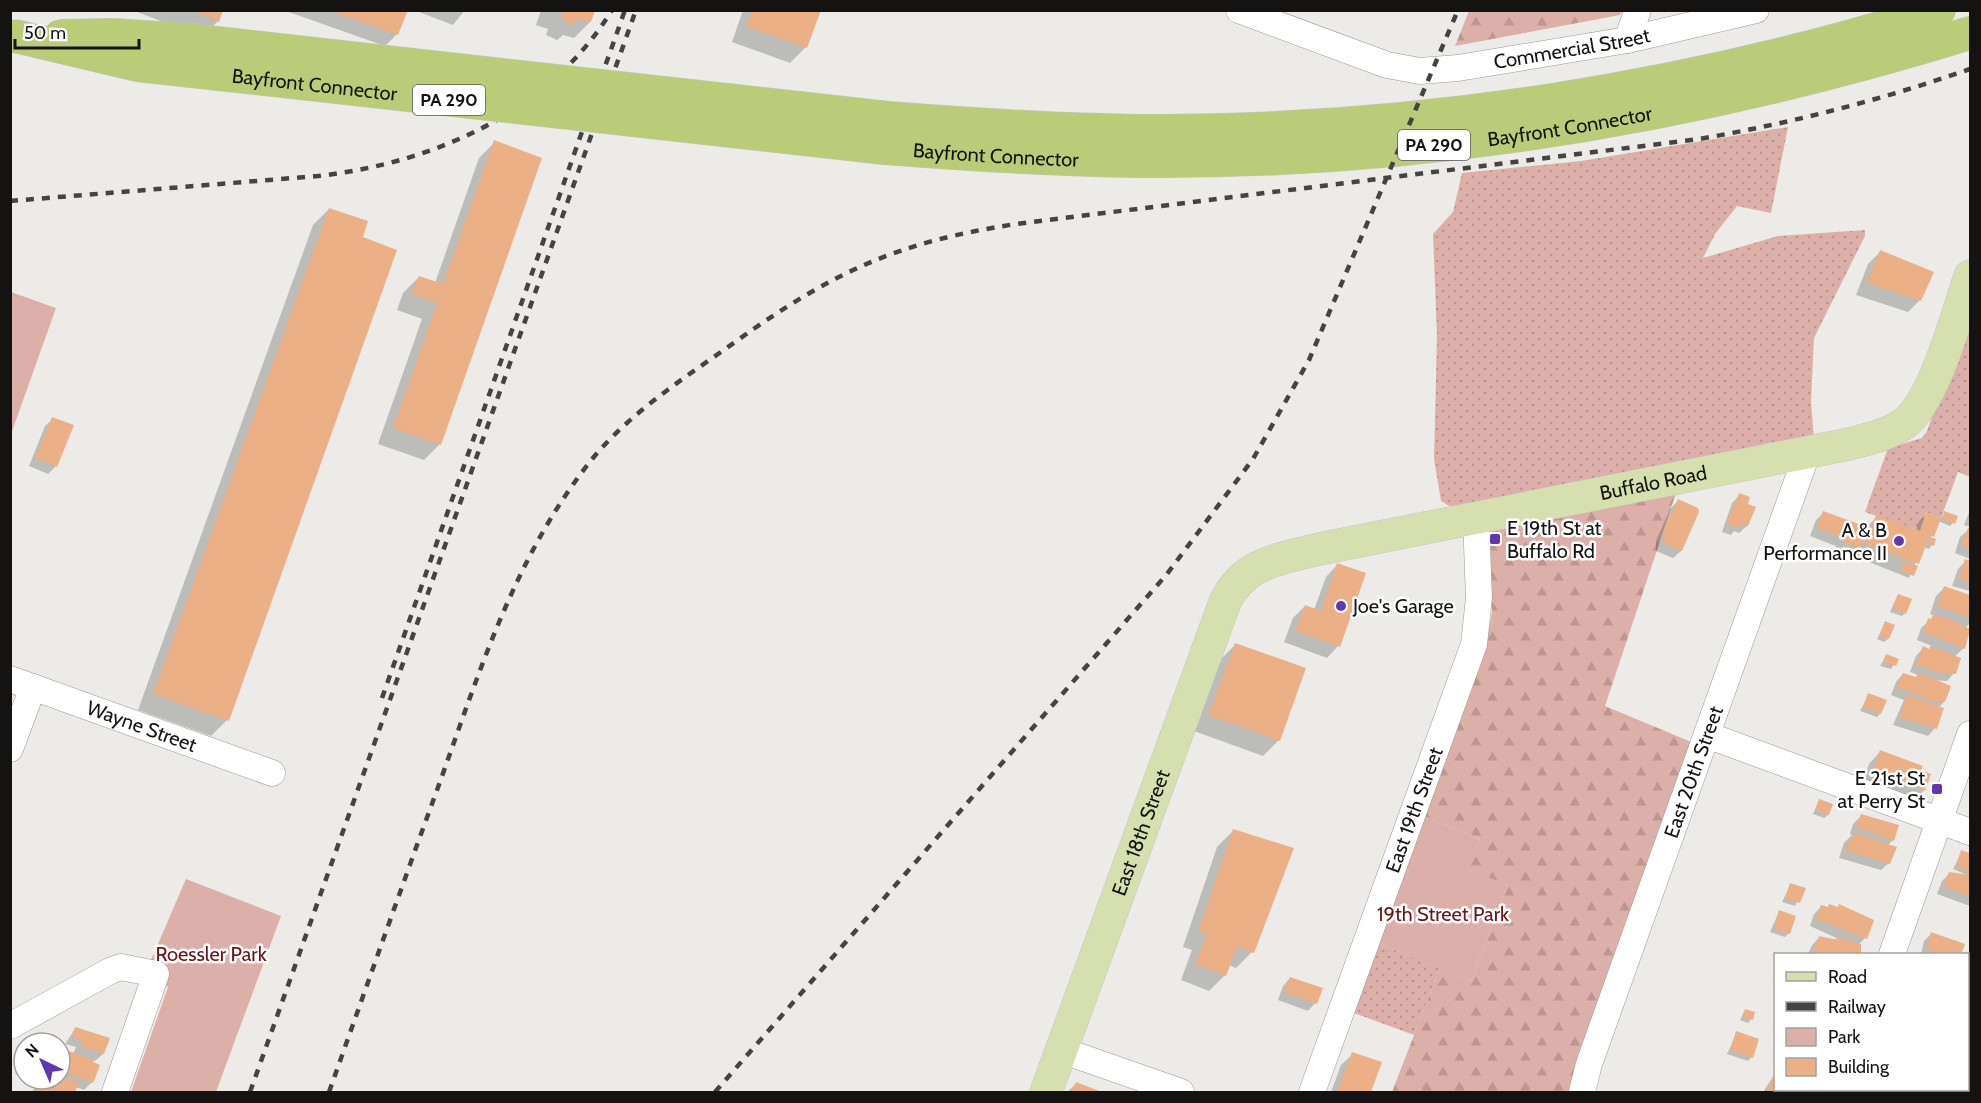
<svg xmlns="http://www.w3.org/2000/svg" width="1981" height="1103" font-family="Cabin,sans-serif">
	<defs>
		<pattern id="grass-dots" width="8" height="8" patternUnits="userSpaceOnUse" patternTransform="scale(1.5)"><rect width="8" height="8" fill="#ddafa9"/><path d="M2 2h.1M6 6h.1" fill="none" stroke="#bd9690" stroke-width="1.8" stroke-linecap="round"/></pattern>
		<pattern id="forest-firs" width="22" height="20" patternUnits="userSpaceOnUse" patternTransform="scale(1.5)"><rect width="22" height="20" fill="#ddafa9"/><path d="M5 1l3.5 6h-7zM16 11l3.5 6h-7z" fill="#bd9690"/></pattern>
	</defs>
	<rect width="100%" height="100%" fill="#ecebe7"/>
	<g fill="url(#grass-dots)">
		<polygon points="1788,127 1771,213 1737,206 1715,234 1703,258 1778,236 1865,230 1865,236 1814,338 1811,402 1814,438 1456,510 1441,501 1434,459 1437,336 1433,234 1453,212 1462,173 1581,161"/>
		<polygon points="1970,307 1970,477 1958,472 1941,518 1926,512 1920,531 1865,512 1888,448 1922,438 1927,431"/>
		<polygon points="1379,943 1440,968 1414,1035 1354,1013"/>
	</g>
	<g fill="url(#forest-firs)">
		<polygon points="1469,11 1469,10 1622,11 1620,15 1455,46"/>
		<polygon points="1677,490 1605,706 1696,744 1573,1092 1392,1092 1440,968 1471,981 1508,885 1467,870 1480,839 1424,816 1488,635 1492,612 1490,535 1494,528"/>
	</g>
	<g fill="#ddafa9">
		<polygon points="11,292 56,308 11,434 10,292"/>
		<polygon points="1424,816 1480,839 1468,870 1508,885 1471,981 1379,943"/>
		<polygon points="186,879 281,916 216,1092 131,1092 168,987 148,967"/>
	</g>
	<g fill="#0003">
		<polygon points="132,10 222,10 218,21 202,37"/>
		<polygon points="283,10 406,10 397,34 385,46"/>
		<polygon points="414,10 465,10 453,25"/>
		<polygon points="541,10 594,10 590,22 574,38 563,35 557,40 546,35 548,29 536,25"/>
		<polygon points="743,10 820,10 806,47 790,63 732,42"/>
		<polygon points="495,142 440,444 424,460 378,444 422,319 397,310 403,293 419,277 435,283 479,158"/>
		<polygon points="329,209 227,720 211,736 138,710 313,225"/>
		<polygon points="1880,252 1920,300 1908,312 1856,295 1868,264"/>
		<polygon points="53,419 56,466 48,474 29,466 45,426"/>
		<polygon points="1740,495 1747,526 1739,533 1734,531 1731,535 1722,532 1732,503"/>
		<polygon points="1678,501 1696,509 1681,551 1673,558 1656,551 1656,541 1670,509"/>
		<polygon points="1970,510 1970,527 1964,525"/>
		<polygon points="1823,513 1865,528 1877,517 1916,531 1919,521 1927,514 1940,519 1945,513 1953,523 1950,526 1938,521 1930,539 1934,540 1932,545 1929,549 1923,547 1909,578 1854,556 1857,549 1851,555 1835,549 1836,546 1810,536 1816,520"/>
		<polygon points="1968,530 1970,531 1970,559 1955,553 1960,537"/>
		<polygon points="1966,561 1970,563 1970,591 1952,586 1958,569"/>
		<polygon points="1337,565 1338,646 1327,658 1284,642 1293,618 1305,606 1314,610 1326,577"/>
		<polygon points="1944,588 1970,597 1970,623 1965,628 1970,630 1964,648 1954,657 1954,673 1947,681 1930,680 1944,702 1938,708 1935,728 1928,736 1893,725 1904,700 1891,695 1896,682 1903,674 1915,678 1918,675 1910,672 1916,656 1923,648 1928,650 1932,646 1917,640 1921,628 1935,616 1930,614 1936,596"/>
		<polygon points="1898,595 1905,613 1902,616 1890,612"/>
		<polygon points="1885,623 1888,639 1884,642 1877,639"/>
		<polygon points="1235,645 1279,740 1263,756 1194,731 1219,661"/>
		<polygon points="1886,656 1897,660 1891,669 1880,666"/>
		<polygon points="1869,694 1880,714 1877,717 1860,711"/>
		<polygon points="1880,752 1921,767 1919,771 1924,790 1912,802 1863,782 1869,764"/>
		<polygon points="1819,801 1828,815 1824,818 1813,814"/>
		<polygon points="1861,816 1893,840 1888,845 1889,863 1881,870 1839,858 1844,843 1852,835 1850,834 1853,824"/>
		<polygon points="1233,831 1252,952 1236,968 1228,965 1225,975 1209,991 1181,980 1192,950 1183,947 1217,847"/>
		<polygon points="1962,852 1970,855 1970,906 1937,894 1942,881 1950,873 1962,877 1965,874 1953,869"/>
		<polygon points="1791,884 1804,889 1795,906 1782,902"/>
		<polygon points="1822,906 1865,938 1859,944 1859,954 1808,954 1812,945 1820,937 1841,940 1810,926 1814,914"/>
		<polygon points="1779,912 1789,933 1785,937 1770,932"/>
		<polygon points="1931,934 1963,945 1960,954 1921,954 1924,941"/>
		<polygon points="1290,978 1315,1003 1308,1011 1278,1000 1283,986"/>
		<polygon points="1745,1010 1751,1019 1748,1023 1740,1020"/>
		<polygon points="75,1029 108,1039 103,1054 95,1061 92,1060 92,1082 84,1090 76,1087 74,1092 31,1092 37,1087 48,1090 54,1079 60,1079 60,1050 73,1054 76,1047 65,1044"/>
		<polygon points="1737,1033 1752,1057 1748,1061 1727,1054"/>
		<polygon points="1353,1054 1380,1063 1370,1092 1331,1092 1341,1065"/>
		<polygon points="1773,1077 1776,1090 1807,1090 1809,1092 1763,1092"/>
		<polygon points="1076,1084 1099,1092 1067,1092"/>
		<polygon points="1878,1090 1925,1090 1923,1092 1875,1092"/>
	</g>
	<g fill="#ebb086">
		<polygon points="192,10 223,10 219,22"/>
		<polygon points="328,10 408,10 398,35"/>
		<polygon points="556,10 595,10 591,22 577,19 575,25 561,19 563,13"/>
		<polygon points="752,10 821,10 807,48 746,26"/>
		<polygon points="494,140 542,158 441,445 393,428 437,303 411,294 419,276 443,284"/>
		<polygon points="329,208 368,221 363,237 397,250 229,721 153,694"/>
		<polygon points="1880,250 1934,272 1921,301 1867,283"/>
		<polygon points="52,417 74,425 57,467 35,458"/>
		<polygon points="1739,493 1750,497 1748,504 1756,507 1748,526 1741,524 1740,528 1728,524 1728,519"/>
		<polygon points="1678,499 1698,508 1699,512 1682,551 1663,543 1665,537 1663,532"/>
		<polygon points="1823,511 1867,527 1860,549 1842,541 1843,538 1817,528"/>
		<polygon points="1944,511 1958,516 1955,524 1942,519"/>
		<polygon points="1926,512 1941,518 1934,537 1930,535 1919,564 1865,544 1876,515 1920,531"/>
		<polygon points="1968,528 1970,529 1970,549 1961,545"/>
		<polygon points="1931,537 1936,539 1934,546 1928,544"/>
		<polygon points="1965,559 1970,561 1970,582 1959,578"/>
		<polygon points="1904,561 1918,566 1914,576 1901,571"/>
		<polygon points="1337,563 1366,573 1340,647 1295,631 1305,605 1321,611"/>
		<polygon points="1944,586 1970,595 1970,618 1937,606"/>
		<polygon points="1898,594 1912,599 1906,614 1892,608"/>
		<polygon points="1933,615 1950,619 1970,629 1965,649 1924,632 1928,618 1931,619"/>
		<polygon points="1885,621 1895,625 1889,639 1879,636"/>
		<polygon points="1235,643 1306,668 1280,741 1208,715"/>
		<polygon points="1923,646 1929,649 1930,646 1961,658 1956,674 1940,673 1916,664"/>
		<polygon points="1886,654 1899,659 1896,666 1883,662"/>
		<polygon points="1903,673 1916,677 1917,674 1925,675 1951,686 1945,702 1931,701 1897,687"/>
		<polygon points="1868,693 1887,700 1881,714 1863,707"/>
		<polygon points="1907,695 1944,708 1937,729 1899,717"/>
		<polygon points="1880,750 1923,766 1921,770 1931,774 1925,791 1900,780 1892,780 1891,782 1877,777 1879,772 1873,770"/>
		<polygon points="1819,799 1833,804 1829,815 1815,810"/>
		<polygon points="1861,814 1899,825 1894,841 1856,827"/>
		<polygon points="1233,829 1294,848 1254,953 1237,947 1226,976 1195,964 1207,934 1198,932"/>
		<polygon points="1855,833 1897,847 1890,864 1845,850"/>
		<polygon points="1961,850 1970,853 1970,872 1956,866"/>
		<polygon points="1949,872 1970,875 1970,897 1944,886"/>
		<polygon points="1790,883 1806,888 1800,903 1785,898"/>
		<polygon points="1829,904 1838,907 1839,904 1874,920 1867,939 1816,919 1821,905 1828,907"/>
		<polygon points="1779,910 1796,916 1790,934 1773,929"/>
		<polygon points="1931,932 1965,944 1961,954 1942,954 1927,949"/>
		<polygon points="1819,936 1836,940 1837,937 1861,944 1861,954 1820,954 1814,950"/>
		<polygon points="1290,977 1323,988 1317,1004 1284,992"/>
		<polygon points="1745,1009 1755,1012 1753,1020 1742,1017"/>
		<polygon points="75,1027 110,1038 104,1054 80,1046 82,1040 72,1036"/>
		<polygon points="1736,1031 1759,1039 1753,1058 1730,1050"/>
		<polygon points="60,1048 94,1060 93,1062 100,1065 93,1083 60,1071"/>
		<polygon points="1352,1052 1382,1062 1371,1092 1337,1092"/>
		<polygon points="60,1076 79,1083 75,1092 34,1092 36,1085 52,1090 56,1079 60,1079"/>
		<polygon points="1773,1076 1776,1077 1776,1090 1811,1090 1810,1092 1767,1092"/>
		<polygon points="1076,1082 1102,1092 1071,1092"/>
		<polygon points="1878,1090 1892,1090 1899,1092 1877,1092"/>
	</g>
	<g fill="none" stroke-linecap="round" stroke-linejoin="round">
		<g stroke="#9a9895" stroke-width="27">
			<g id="minor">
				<path id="s1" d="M1239,10L1387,65L1420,71L1458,68L1627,40L1756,10"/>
				<polyline points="1627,40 1638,10"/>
				<path id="s2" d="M10,679L272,773"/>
				<polyline points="1707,735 1970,832"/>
				<polyline points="10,749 33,687"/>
				<polyline points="1892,954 1970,734"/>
				<polyline points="10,1026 110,971 121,967 156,974 115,1092"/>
				<polyline points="1061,1050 1181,1092"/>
				<path id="s3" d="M1312,1092L1474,644L1479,598L1476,519"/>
				<path id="s4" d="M1582,1092L1589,1064L1808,451"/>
				<polyline points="1842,1092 1843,1090"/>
			</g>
		</g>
		<g stroke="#c7c6c6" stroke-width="33">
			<g id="major">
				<path id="s5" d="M1046,1092L1225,602C1244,562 1280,559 1319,549L1849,444C1868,439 1888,435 1905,423C1935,399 1957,314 1970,276"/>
			</g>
		</g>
		<g stroke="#c7c6c6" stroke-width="34">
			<g id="highway">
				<path d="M888,118C978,125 1069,131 1160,131C1422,130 1689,89 1939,10"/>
				<path id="s6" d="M885,148C975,155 1065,161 1155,161C1431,162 1708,114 1970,33"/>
			</g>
		</g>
		<use href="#minor" stroke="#fff" stroke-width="26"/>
		<use href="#major" stroke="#d6e0af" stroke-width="32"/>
		<use href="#highway" stroke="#bbcc79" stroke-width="33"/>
		<g stroke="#454443" stroke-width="4.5" stroke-dasharray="8 8" stroke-linecap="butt">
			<path d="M10,201L318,176C433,163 549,113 612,10"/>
			<polyline points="382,698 625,10"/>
			<polyline points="250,1092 636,10"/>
			<path d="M329,1092C366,988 403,883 441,779C481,667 517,552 593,458C632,411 686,377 735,342C833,272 897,242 1016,224L1699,139C1792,123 1881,100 1970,69"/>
			<polyline points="715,1092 1167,574 1253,459 1309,360 1458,10"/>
		</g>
		<g stroke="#c7c6c6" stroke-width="34" stroke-linecap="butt">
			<g id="highway-bridge">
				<path id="s7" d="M15,36L137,65L885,148"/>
				<polyline points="60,36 113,35 190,40 888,118"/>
			</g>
		</g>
		<use href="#highway-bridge" stroke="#bbcc79" stroke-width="33"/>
	</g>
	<g fill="#6037af" stroke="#fff" stroke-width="2">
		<rect x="1489" y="533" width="12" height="12" rx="3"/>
		<circle cx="1899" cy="541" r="6"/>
		<circle cx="1341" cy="606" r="6"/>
		<rect x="1931" y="783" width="12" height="12" rx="3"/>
	</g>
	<g text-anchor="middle" stroke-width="5" stroke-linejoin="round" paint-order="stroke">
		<g fill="#fff" stroke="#5a5a59" stroke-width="1.5">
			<rect x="413" y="85" width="72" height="30" rx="4.5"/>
			<rect x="1398" y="130" width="72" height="30" rx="4.5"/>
		</g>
		<g font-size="18" font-weight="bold" fill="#141312">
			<text x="449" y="106">PA 290</text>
			<text x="1434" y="151">PA 290</text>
		</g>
		<g font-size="20" fill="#141312" stroke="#fff">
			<text dy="7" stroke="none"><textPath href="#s1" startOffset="345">Commercial Street</textPath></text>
			<text dy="7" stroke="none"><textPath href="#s7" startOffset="304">Bayfront Connector</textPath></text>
			<text dy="7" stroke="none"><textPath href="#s6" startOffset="687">Bayfront Connector</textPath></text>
			<text dy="7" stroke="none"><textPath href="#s6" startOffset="111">Bayfront Connector</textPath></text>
			<text dy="7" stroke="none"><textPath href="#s5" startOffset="975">Buffalo Road</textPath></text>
			<text dy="7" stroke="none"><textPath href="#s2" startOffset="140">Wayne Street</textPath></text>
			<text dy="7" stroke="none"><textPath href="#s4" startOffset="339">East 20th Street</textPath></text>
			<text dy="7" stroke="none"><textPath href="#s3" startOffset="300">East 19th Street</textPath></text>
			<text dy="7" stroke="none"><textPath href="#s5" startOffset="276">East 18th Street</textPath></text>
		</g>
		<g font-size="20" fill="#141312" stroke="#fff" text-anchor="start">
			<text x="1507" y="535">E 19th St at<tspan x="1507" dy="23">Buffalo Rd</tspan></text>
			<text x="1887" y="537" text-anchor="end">A &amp; B<tspan x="1887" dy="23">Performance II</tspan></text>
			<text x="1353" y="613">Joe's Garage</text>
			<text x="1925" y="785" text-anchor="end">E 21st St<tspan x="1925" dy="23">at Perry St</tspan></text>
		</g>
		<g font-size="20" fill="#6a1514" stroke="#fff">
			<text x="1443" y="921">19th Street Park</text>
			<text x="211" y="961">Roessler Park</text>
		</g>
	</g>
	<rect width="1981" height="1103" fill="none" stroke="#141312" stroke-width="24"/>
	<rect x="1774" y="953" width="195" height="138" fill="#ffffff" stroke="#a1a1a0" stroke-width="1.5"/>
	<rect x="1786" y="972" width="30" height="9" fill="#d6e0af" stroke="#a1a1a0" stroke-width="1.5"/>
	<text x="1828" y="983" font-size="18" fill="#141312">Road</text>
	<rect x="1786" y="1002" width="30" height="9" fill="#454443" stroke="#a1a1a0" stroke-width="1.5"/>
	<text x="1828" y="1013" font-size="18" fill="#141312">Railway</text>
	<rect x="1786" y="1028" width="30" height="18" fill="#ddafa9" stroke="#a1a1a0" stroke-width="1.5"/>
	<text x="1828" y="1043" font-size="18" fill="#141312">Park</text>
	<rect x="1786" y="1058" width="30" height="18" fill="#ebb086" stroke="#a1a1a0" stroke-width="1.5"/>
	<text x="1828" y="1073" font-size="18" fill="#141312">Building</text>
	<g transform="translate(42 1061) rotate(316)"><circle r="28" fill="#ffffff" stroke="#a1a1a0" stroke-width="1.5"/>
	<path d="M0-4.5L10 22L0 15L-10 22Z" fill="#6037af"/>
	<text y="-9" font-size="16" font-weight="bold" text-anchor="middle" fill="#141312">N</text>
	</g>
	<path d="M15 39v9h124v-9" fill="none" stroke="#141312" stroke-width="3"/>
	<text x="24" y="39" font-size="18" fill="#141312" stroke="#ffffff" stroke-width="4.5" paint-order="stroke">50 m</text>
</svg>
